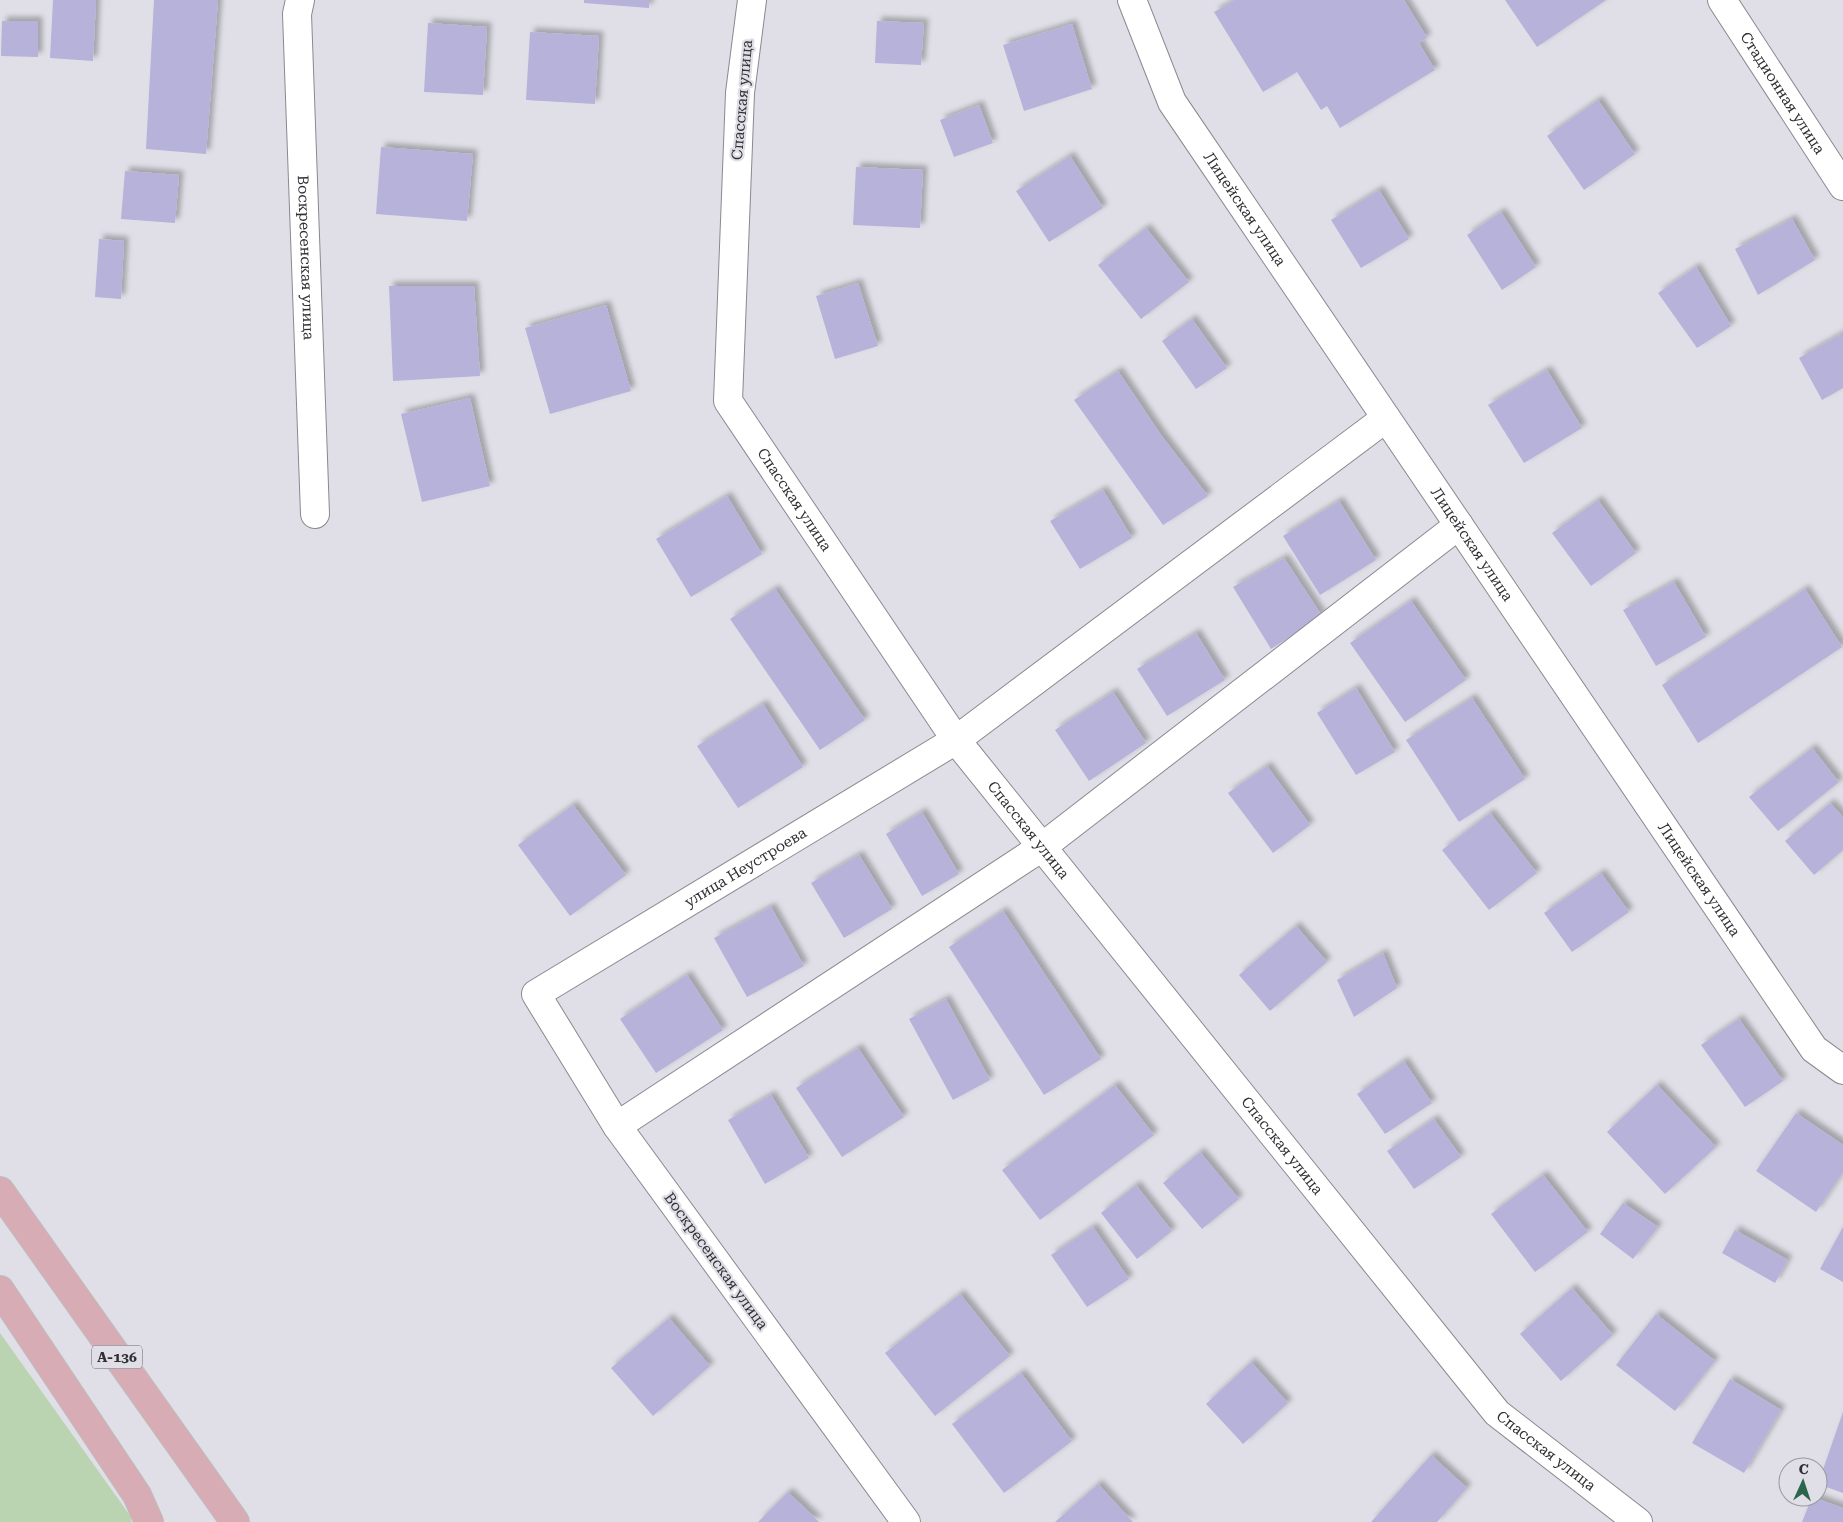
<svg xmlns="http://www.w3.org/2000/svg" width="1843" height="1522" font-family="'Roboto Serif',serif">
	<defs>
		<filter id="shadow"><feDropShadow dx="4.5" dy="-4.5" stdDeviation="2.5" flood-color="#0004"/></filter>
	</defs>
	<rect width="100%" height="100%" fill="#e0dfe7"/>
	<polygon fill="#bad3b0" points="0,1333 131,1517 131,1522 0,1522"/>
	<g fill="#b6b2da" filter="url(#shadow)">
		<polygon points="53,0 96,0 93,61 50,58"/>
		<polygon points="154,0 218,0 206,154 146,149"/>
		<polygon points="584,0 649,0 649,8 584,3"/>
		<polygon points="1235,0 1404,0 1427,38 1419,43 1435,70 1340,128 1327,106 1321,110 1297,72 1263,92 1214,12"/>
		<polygon points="1505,0 1606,0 1537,47"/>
		<polygon points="2,21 38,21 38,57 1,56"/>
		<polygon points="877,21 924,23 921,65 875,63"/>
		<polygon points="428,23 487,27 483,95 424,92"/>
		<polygon points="1072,24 1092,89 1024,111 1003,45"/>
		<polygon points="530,32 599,36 595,104 526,100"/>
		<polygon points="1598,100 1635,154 1584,190 1547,136"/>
		<polygon points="979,105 993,143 954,157 940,120"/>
		<polygon points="381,147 473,154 467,221 376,214"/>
		<polygon points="1070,156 1103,208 1049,242 1016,191"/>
		<polygon points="856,167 923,170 920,228 853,225"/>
		<polygon points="125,171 179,175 175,223 121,219"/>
		<polygon points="1379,190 1409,239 1361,268 1331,220"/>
		<polygon points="1501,212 1536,267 1502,290 1467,235"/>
		<polygon points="1792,219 1815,260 1758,295 1735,249"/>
		<polygon points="1146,228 1189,282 1141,319 1098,265"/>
		<polygon points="99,239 124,241 121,299 95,297"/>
		<polygon points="1696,267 1731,326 1697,348 1658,293"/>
		<polygon points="858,283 878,346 835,359 816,296"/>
		<polygon points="389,286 474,286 480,376 393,381"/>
		<polygon points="606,305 631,391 550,414 525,328"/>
		<polygon points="1192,319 1227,368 1196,389 1162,341"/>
		<polygon points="1843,333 1843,388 1822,400 1799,358"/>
		<polygon points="1547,370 1582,428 1524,463 1488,405"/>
		<polygon points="1118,371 1161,435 1208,496 1163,525 1074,400"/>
		<polygon points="470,398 490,486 422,502 401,414"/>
		<polygon points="1103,490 1132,538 1080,569 1050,521"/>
		<polygon points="727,496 762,554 691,597 656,539"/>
		<polygon points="1598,500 1636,553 1591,586 1552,533"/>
		<polygon points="1339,501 1376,560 1320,595 1283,536"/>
		<polygon points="1284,558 1322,616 1271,649 1233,587"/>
		<polygon points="1674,582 1706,637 1656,666 1623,610"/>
		<polygon points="775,589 865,720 820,750 730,619"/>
		<polygon points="1805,589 1842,647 1698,743 1662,685"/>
		<polygon points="1411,601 1466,680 1405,722 1350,643"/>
		<polygon points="1196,633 1225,680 1167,716 1137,669"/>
		<polygon points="1356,688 1395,752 1356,775 1317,713"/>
		<polygon points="1113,692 1146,743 1089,781 1055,730"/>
		<polygon points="1472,698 1525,779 1459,822 1406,740"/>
		<polygon points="763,704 803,767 738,808 697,746"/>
		<polygon points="1812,748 1839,782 1778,831 1749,797"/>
		<polygon points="1267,766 1310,825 1273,853 1228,793"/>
		<polygon points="1830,803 1843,817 1843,850 1814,875 1785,841"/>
		<polygon points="573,805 626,875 570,916 518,845"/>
		<polygon points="922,812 959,874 922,896 886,834"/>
		<polygon points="1490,813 1537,873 1489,910 1442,850"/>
		<polygon points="859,855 892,909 844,938 811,883"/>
		<polygon points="1601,873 1629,912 1572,952 1544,913"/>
		<polygon points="771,907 804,966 747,997 714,938"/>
		<polygon points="1003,911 1101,1059 1044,1095 949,947"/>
		<polygon points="1296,926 1327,962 1270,1011 1239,975"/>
		<polygon points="1383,953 1397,988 1354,1017 1337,980"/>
		<polygon points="687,975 723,1030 656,1073 620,1019"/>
		<polygon points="946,999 990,1080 953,1100 909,1019"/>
		<polygon points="1739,1019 1783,1081 1745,1107 1701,1045"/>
		<polygon points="858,1048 904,1117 842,1157 796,1088"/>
		<polygon points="1404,1061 1432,1103 1385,1134 1357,1094"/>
		<polygon points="1115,1085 1154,1135 1040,1220 1002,1170"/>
		<polygon points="1657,1085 1716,1147 1665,1194 1607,1132"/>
		<polygon points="771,1095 809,1158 765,1184 728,1120"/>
		<polygon points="1796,1113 1843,1145 1843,1172 1816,1212 1756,1171"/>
		<polygon points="1434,1119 1461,1157 1414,1189 1387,1151"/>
		<polygon points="1200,1152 1239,1199 1202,1229 1163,1183"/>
		<polygon points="1543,1175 1588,1232 1535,1272 1491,1214"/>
		<polygon points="1136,1185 1172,1231 1137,1259 1101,1213"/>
		<polygon points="1623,1203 1658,1227 1633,1259 1600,1234"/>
		<polygon points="1093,1227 1129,1279 1087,1307 1051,1255"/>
		<polygon points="1843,1227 1843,1282 1820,1269"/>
		<polygon points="1735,1230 1788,1260 1775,1283 1722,1253"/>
		<polygon points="1572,1288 1613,1335 1561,1381 1520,1334"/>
		<polygon points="960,1294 1010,1356 935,1416 885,1353"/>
		<polygon points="1656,1314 1715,1361 1675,1411 1616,1365"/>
		<polygon points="669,1318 710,1366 653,1416 611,1368"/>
		<polygon points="1251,1362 1288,1403 1243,1444 1206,1404"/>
		<polygon points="1021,1373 1072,1441 1004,1493 952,1424"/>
		<polygon points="1730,1379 1781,1410 1744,1473 1692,1443"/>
		<polygon points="1843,1412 1843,1493 1818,1484"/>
		<polygon points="1431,1455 1467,1488 1437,1522 1371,1522"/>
		<polygon points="1098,1484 1133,1522 1055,1522"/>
		<polygon points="788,1492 819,1522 758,1522"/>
		<polygon points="1812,1497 1843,1508 1843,1522 1802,1522"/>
	</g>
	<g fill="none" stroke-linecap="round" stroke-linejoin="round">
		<g stroke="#8a8991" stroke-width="30">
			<g id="minor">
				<path id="s1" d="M300,0L297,14L315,514"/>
				<path id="s2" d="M752,0L740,93L728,401L956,740L1497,1413L1638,1522"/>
				<path id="s3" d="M1132,0L1172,102L1814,1049L1843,1070"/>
				<path id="s4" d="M1722,0L1843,186"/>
				<polyline points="617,1126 1042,847 1459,525"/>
				<path id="s5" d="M906,1522L617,1126L536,994L956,740L1386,418"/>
			</g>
		</g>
		<g stroke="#bdbdbe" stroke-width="30">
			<g id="major">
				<polyline points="0,1191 235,1522"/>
				<polyline points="0,1290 137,1495 149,1522"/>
			</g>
		</g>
		<use href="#minor" stroke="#fff" stroke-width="28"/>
		<use href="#major" stroke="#d8acb4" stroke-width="28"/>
	</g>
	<g text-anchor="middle" stroke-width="4.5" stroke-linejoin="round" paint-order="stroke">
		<rect fill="#e0dfe7" stroke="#66656a" stroke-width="1" x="92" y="1345.5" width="50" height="23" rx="4"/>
		<g font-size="14" font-weight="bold" fill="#313134">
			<text x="117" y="1362">А-136</text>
		</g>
		<g font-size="15" fill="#313134" stroke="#e0dfe7">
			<text dy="5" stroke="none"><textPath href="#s4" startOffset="111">Стадионная улица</textPath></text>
			<text transform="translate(742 100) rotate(-85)" y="5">Спасская улица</text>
			<text dy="5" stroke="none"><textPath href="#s3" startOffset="239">Лицейская улица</textPath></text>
			<text dy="5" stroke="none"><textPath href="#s1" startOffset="258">Воскресенская улица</textPath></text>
			<text dy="5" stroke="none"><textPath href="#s2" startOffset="521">Спасская улица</textPath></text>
			<text dy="5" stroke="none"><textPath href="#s3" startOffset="644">Лицейская улица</textPath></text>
			<text dy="5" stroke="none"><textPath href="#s2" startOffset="926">Спасская улица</textPath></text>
			<text dy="5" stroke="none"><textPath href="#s5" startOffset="890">улица Неустроева</textPath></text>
			<text dy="5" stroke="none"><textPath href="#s3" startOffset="1049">Лицейская улица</textPath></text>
			<text dy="5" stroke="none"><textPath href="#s2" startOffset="1331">Спасская улица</textPath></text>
			<text transform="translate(716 1261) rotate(54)" y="5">Воскресенская улица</text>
			<text dy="5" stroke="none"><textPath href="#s2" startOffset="1736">Спасская улица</textPath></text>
		</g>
	</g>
	<g transform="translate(1803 1482) rotate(3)"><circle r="24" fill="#e0dfe7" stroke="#9a999f"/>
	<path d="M0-4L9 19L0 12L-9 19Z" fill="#2c654d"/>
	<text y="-8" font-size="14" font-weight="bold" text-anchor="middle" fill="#313134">С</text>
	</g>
</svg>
